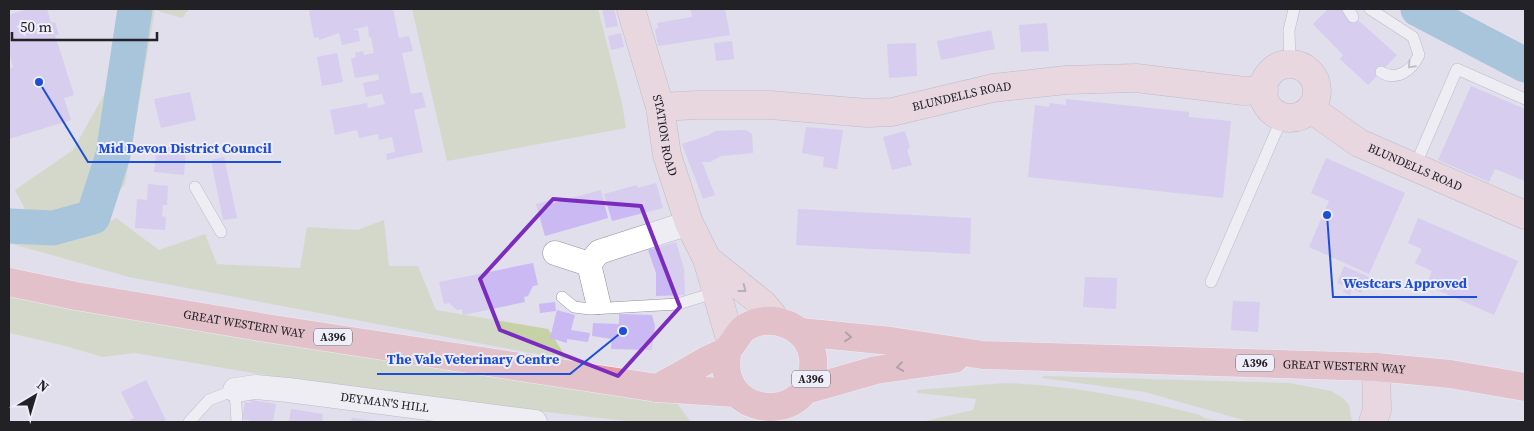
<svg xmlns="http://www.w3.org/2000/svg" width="1534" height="431" font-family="'Source Serif 4',serif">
	<rect width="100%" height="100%" fill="#e0dfeb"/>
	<g fill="#c6d1a5">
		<polygon points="125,9 189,9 182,18 155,10 125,184 104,211 27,213 15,190 73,150 106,91"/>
		<polygon points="412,9 598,9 622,103 626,128 447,161"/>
		<polygon points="9,211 82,238 116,218 159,250 205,234 217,264 300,268 307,227 357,230 384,220 389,266 418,266 436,310 548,329 568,360 129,277 9,243"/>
		<polygon points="9,290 676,402 691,422 635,422 366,392 135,353 103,357 58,344 9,333"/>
		<polygon points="1044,376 1290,383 1331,391 1343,398 1349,405 1352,422 1250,422 1145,392 1042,378"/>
		<path d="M1005,383C1071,385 1136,398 1200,415L1204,418L1226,422H921L973,410L976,399L917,393V390Z"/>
	</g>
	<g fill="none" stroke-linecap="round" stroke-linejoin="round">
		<g stroke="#64a7c7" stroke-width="35">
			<polyline points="1418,9 1525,65"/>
			<polyline points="9,226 53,228 93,217 113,155 135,9"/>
		</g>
	</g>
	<g fill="#cab9f3">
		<polygon points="27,9 47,9 51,23 55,22 59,35 55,35 74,95 64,98 71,120 9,139 9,69 13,67 9,52 9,15"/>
		<polygon points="314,9 393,9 399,38 409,36 413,51 402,53 411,94 422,92 426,107 414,110 423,152 387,160 386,154 395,152 392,137 379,140 378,134 359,138 357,130 335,135 330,110 367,103 368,108 385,104 382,94 366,97 363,83 379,80 378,74 355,78 351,59 356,57 355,53 363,51 364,55 374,53 371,37 369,38 368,26 352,30 358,30 360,41 342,45 339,33 319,40 319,37 314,38 309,11"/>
		<polygon points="602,9 614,9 618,26 606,28"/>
		<polygon points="688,9 725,9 730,35 658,46 655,29 658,28 657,23 692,17 691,11"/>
		<polygon points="1328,9 1341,9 1348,15 1350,13 1397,55 1368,85 1340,59 1343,55 1313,24"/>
		<polygon points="1047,23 1049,51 1021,52 1019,25"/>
		<polygon points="991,30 995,49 941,60 937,41"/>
		<polygon points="621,33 624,47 611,50 608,36"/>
		<polygon points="732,41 734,59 716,61 714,43"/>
		<polygon points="916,43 917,76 889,78 887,44"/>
		<polygon points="337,53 343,82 322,86 317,57"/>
		<polygon points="1471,86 1525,109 1525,181 1495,169 1489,182 1438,160"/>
		<polygon points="190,92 196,120 161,128 154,99"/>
		<polygon points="1066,99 1189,112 1189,117 1231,121 1223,198 1028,177 1035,105 1049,107 1050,103 1066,105"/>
		<polygon points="806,127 843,130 837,169 823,167 824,157 802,153"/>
		<polygon points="746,130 752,134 753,153 721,156 710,162 702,162 715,195 703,199 682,144 709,135 715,131"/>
		<polygon points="905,131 910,148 907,150 912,165 892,170 883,137"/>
		<polygon points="157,146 186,149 184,175 154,172"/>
		<polygon points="224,157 237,218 223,220 211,160"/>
		<polygon points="1326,158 1405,193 1369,274 1309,247 1329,201 1311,193"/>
		<polygon points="656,183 663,208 612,221 604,194 637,185 638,188"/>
		<polygon points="148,184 168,186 167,205 163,205 162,216 166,217 165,230 135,228 137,199 147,200"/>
		<polygon points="601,190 608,218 545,236 536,204 552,200 553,203"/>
		<polygon points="798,209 971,218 970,254 796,245"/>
		<polygon points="1418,218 1518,261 1494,315 1426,285 1432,271 1415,263 1422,249 1408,243"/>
		<polygon points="676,242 684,269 685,295 656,296 656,273 648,250"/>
		<polygon points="533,263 538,285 533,286 528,296 524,297 525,302 463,315 462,309 457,310 449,303 444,304 439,282"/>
		<polygon points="1344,266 1369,277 1361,293 1352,289 1350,295 1343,292 1345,286 1337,283"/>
		<polygon points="1085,277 1117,278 1116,309 1083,307"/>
		<polygon points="1233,301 1260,302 1258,332 1231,330"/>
		<polygon points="555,302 556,311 540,313 539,304"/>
		<polygon points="557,310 575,315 571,330 590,333 588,342 567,339 567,343 550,338"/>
		<polygon points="619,314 652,315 655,326 652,350 611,349 612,339 592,336 593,323 619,324"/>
		<polygon points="146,380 166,420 161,422 131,422 130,420 134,418 121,392"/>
		<polygon points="251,400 276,404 273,422 249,422 249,420 242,419 245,402 251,403"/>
		<polygon points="291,409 323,414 322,422 289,422"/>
		<polygon points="352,418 377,421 377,422 351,422"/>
	</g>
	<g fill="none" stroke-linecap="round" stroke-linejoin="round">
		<g stroke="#92919c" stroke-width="12">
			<g id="lane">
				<polyline points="1348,9 1353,17"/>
				<path d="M1370,9L1413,37L1419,55C1412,70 1397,82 1381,72"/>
				<polyline points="1290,64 1289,30 1294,9"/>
				<polyline points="1415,166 1457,69 1525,99"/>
				<polyline points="195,187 221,232"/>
				<polyline points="1211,282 1282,118"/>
				<polyline points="562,297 574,307 590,309 678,304 717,292"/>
				<polyline points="189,422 209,400 235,390 237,422"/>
			</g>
		</g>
		<g stroke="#92919c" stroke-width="25">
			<g id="street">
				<polyline points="555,253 589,264"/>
				<polyline points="598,302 589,264 599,252 689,223"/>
				<path id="s1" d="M235,390L256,387L288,390L535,422"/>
			</g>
		</g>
		<g stroke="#92919c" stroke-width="29">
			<g id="secondary">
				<path id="s2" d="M631,9L660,107L667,155L689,223L707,259L731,342"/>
				<circle cx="1290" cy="91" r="27"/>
				<path id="s3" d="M660,107L697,105H770L867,113L892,112L993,88L1066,80L1136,78L1244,91L1264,90"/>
				<path id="s4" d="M1311,109L1359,143L1525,215"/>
				<polyline points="707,259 764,305 777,321"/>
				<polyline points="1373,422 1377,410 1376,367"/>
			</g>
		</g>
		<g stroke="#fff" stroke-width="29">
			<g id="primary">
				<path id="s5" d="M9,282L76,296L266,328L657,388L736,393"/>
				<path id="s6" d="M800,332L891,341L983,355L1376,367L1450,374L1525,387"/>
				<path d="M657,388C674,379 690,370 707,360C713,357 722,354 727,350C735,343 737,333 746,327C772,311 810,327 813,358C819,427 711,422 728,349"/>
				<polyline points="806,390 876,370 954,359"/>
			</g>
		</g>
		<use href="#lane" stroke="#fff" stroke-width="11"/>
		<use href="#street" stroke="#fff" stroke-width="24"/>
		<use href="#secondary" stroke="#f2ced1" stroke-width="28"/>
		<use href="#primary" stroke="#e59da3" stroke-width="28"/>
	</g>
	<defs><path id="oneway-chevron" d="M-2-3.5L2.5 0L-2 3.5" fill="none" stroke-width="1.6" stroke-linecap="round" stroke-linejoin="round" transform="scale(1.25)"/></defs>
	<use stroke="#9c9b9d" href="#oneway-chevron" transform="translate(1411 65) rotate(133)"/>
	<use stroke="#8a787c" href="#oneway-chevron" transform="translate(743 289) rotate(38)"/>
	<g stroke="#7a595e">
		<use href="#oneway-chevron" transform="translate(848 337) rotate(5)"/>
		<use href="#oneway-chevron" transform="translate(900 367) rotate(172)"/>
	</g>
	<path d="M0 0H1534V431H0ZM553,199L641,206L680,307L618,376L500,330L480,279Z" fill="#e0dfeb" fill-opacity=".55" fill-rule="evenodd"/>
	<path fill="none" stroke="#7b2cbf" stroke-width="4" stroke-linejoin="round" d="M553,199L641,206L680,307L618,376L500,330L480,279Z"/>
	<g text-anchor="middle" stroke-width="4" stroke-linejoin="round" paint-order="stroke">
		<g fill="#eeedf8" stroke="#5f5e65" stroke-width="1">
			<rect x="314" y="328.5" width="38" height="17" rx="4"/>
			<rect x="1236" y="354.5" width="38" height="17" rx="4"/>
			<rect x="792" y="370.5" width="38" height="17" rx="4"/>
		</g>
		<g font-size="11" font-weight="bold" fill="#222126">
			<text x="333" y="341">A396</text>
			<text x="1255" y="367">A396</text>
			<text x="811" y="383">A396</text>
		</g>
		<g font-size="12" fill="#222126" stroke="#eeedf8">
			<text dy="4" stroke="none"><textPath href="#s3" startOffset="304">BLUNDELLS ROAD</textPath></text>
			<text dy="4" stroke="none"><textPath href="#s2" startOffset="131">STATION ROAD</textPath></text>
			<text dy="4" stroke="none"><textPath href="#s4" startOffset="120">BLUNDELLS ROAD</textPath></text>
			<text dy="4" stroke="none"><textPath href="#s5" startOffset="239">GREAT WESTERN WAY</textPath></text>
			<text dy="4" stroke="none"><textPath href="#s6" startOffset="546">GREAT WESTERN WAY</textPath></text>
			<text dy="4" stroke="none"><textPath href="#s1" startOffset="151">DEYMAN'S HILL</textPath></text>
		</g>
	</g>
	<path fill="none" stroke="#1d4ed8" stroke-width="2" d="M39 82L88 162H281M1327 215L1333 297H1477M623 331L570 374H377"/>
	<g fill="#1d4ed8" stroke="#eeedf8" stroke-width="2">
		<circle cx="39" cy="82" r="5"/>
		<circle cx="1327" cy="215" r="5"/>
		<circle cx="623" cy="331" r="5"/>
	</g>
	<g font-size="14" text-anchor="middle" font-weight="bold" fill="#1d4ed8" stroke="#eeedf8" stroke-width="4" stroke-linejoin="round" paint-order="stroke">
		<text x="185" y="153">Mid Devon District Council</text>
		<text x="1405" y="288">Westcars Approved</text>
		<text x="473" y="364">The Vale Veterinary Centre</text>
	</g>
	<rect width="1534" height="431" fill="none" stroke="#222126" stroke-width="20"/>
	<g transform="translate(35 396) rotate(38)" stroke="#eeedf8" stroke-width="4" paint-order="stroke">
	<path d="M0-4L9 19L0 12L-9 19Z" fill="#222126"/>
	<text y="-8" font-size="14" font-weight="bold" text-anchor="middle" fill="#222126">N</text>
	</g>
	<path d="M12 32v8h145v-8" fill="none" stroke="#222126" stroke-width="2.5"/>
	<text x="20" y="32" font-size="15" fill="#222126" stroke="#eeedf8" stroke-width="4" paint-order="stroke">50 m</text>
</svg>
